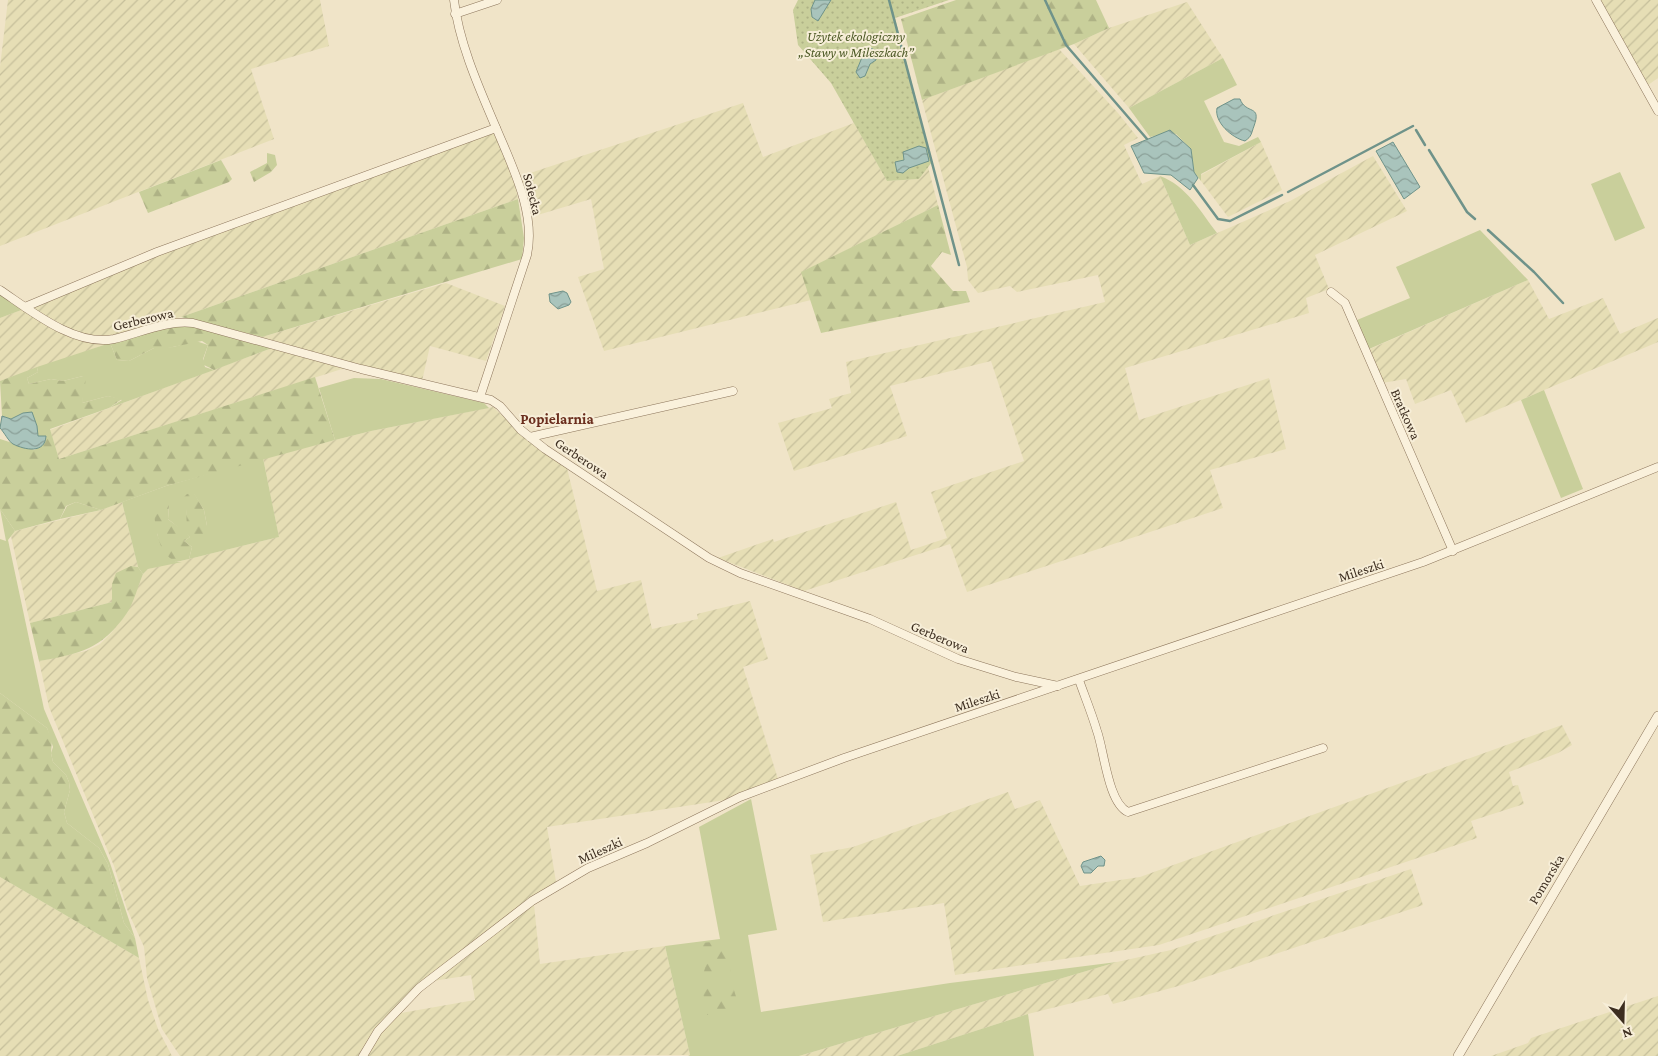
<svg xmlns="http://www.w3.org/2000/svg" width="1658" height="1056" font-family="'Crimson Pro',serif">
	<defs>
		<pattern id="farmland-furrows" width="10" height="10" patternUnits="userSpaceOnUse" patternTransform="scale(1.25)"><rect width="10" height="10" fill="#e6deb5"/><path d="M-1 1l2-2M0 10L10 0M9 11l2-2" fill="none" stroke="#c6bf9b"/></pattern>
		<pattern id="forest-firs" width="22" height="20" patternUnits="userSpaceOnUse" patternTransform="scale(1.25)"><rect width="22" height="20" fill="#c9cf9b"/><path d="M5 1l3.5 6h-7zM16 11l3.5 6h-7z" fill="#aeb285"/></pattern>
		<pattern id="park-dots" width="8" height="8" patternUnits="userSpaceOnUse" patternTransform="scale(1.25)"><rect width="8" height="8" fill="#c9cf9b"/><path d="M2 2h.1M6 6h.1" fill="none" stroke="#aeb285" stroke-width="1.8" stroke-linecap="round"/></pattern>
		<pattern id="water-waves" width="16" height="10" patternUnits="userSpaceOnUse" patternTransform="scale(1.25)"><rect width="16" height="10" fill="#a9c4bc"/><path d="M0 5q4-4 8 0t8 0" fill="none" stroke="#8ba098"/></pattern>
	</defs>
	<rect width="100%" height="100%" fill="#f0e4c8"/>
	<g fill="url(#farmland-furrows)">
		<polygon points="8,0 320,0 329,46 251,69 274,139 0,246 0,67"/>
		<polygon points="1600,0 1658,0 1658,78 1648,85"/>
		<polygon points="1187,2 1223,58 1129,108 1074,44 1109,28"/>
		<polygon points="1059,49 1118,113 1138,138 1124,145 1142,184 1160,176 1190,245 1290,201 1373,156 1407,211 1315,255 1329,289 1306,298 1309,313 1125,368 1139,420 1269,378 1286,449 1210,470 1223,508 967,592 950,544 804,591 718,558 773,539 774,542 896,502 911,550 947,538 931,492 1024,461 991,361 890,386 907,436 794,471 778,423 832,408 829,399 851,393 846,362 1105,302 1098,275 1017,292 1010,286 978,293 968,280 967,267 922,100"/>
		<polygon points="743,103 763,157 854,123 887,181 919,179 928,167 938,205 802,272 811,300 604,351 578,277 604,269 591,199 531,217 521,176"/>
		<polygon points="493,132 496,133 515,183 518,199 181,317 115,335 94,336 74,331 32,308 107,274"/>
		<polygon points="1261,142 1282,190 1228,217 1201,181 1201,175"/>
		<polygon points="1528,280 1549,319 1603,298 1620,334 1658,318 1658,342 1466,423 1451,390 1415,404 1406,379 1382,383 1370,349"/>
		<polygon points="446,283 505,306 486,361 430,346 422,381 319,354 262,337"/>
		<polygon points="24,309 39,319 110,343 0,381 0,318"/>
		<polygon points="272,348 345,368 59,459 50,430"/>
		<polygon points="493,407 510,423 567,468 597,591 641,580 652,629 698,619 697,614 750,601 768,659 743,667 778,779 725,800 547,827 556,882 423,980 374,1032 360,1056 180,1056 162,1029 147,978 144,947 127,909 114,866 49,707 39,661 86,651 100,644 112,632 127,613 143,574 148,569 279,537 263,458 371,431"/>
		<polygon points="122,502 138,567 131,566 113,595 112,602 30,623 11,536 15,531 101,510"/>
		<polygon points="1562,725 1572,745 1558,753 1509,772 1513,786 1518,785 1524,804 1471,821 1477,838 1159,945 955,975 944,903 823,922 810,855 853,847 1008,792 1015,809 1040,800 1080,886 1140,877"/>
		<polygon points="1411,869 1423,905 1182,985 1113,1004 1108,994 1028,1014 897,1056 799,1056 1117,962 1171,950"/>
		<polygon points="0,877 139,958 148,1000 158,1029 172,1056 0,1056"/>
		<polygon points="534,904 540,964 665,946 690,1055 368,1056 373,1042 401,1013 475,1000 471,975 433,981"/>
		<polygon points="1658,996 1658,1056 1491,1056 1528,1043 1531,1038"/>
	</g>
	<g fill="#c9cf9b" fill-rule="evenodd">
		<polygon points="1223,58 1237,85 1204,101 1224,142 1239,146 1258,137 1261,142 1201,174 1201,181 1194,172 1191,149 1176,134 1167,133 1150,137 1129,108"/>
		<polygon points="1620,172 1645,228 1615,241 1591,184"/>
		<path d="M1160,176C1187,186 1200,211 1217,233L1190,245Z"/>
		<polygon points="1480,230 1528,280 1369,349 1357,320 1410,298 1396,267"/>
		<polygon points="0,294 24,309 0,318"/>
		<polygon points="196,341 208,345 203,359 205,367 214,370 109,408 122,400 108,396 82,403 83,376 63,381 51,379 29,384 27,378 38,372 37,367 110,343 117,360 129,361 154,348 173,347"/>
		<polygon points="354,378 381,379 484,403 489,408 371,431 335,440 319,388"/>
		<polygon points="1544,390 1583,489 1561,498 1521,400"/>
		<path d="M263,458L279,537L189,559L192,547L184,541L190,537L168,519L169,505C149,535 156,536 176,562H182L148,569L143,574L138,567L122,502L166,486ZM194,494L204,510L207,526L187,516L186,509Z"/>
		<polygon points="76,502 101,510 60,519 67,506"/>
		<polygon points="0,509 15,531 8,540 44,709 110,863 135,938 124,923 108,864 99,848 67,823 64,812 70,790 69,782 66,775 53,762 51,753 53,747 47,728 0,693 0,539 6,541"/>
		<polygon points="751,799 777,930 748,935 761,1012 950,983 1117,962 799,1056 688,1056 690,1055 665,946 720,939 699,827"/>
		<polygon points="1028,1014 1034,1056 897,1056"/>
	</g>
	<g fill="url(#forest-firs)">
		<polygon points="956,0 1096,0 1109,28 1074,44 922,100 901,19"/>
		<polygon points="267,153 275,155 277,165 271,172 254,182 250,172 267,163"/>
		<polygon points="221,160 232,179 229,182 148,213 139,192"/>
		<polygon points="518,199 524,238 522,259 262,337 181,317"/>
		<polygon points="938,205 951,255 942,252 931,266 953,291 966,291 970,302 821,333 801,272"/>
		<polygon points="171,326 193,326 272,348 214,370 202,364 208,345 202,341 163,349 154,348 129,361 117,360 110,343"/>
		<polygon points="37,367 38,372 27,378 29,384 51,379 63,381 83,376 86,379 82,403 108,396 122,399 109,408 50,429 59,459 315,377 335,440 166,486 101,510 76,502 66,506 60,519 15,531 0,509 0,439 35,450 45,436 38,436 38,432 23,413 11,419 2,416 0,381"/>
		<polygon points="194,493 204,510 207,526 203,534 194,535 187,528 186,509 182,499 187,494"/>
		<path d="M163,503L169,505L168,519C176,526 183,528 190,537L184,541L192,547L189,559L176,562C156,551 157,529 153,509Z"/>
		<path d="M131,566L138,567L143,574C138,586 134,602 127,613C102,649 80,654 39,661L30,623L112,602V584L116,573Z"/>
		<polygon points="0,693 47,728 52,740 51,753 53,762 66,775 69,782 70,790 64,812 67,823 99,848 108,864 124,923 135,938 139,958 0,877"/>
		<polygon points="714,942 724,946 732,959 730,974 716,974 717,992 729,986 733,987 738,1003 736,1010 721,1010 707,1015 701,982 706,964 698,943"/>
	</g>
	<polygon fill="url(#park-dots)" points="798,0 949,0 895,18 932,162 919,179 887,181 831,83 798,45 793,10"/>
	<g fill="url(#water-waves)" stroke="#6f938a">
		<polygon points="815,0 831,0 818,21 812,17 811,9"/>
		<polygon points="870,48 875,50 876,60 870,64 865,76 860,78 856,72 865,50"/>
		<path d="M1234,99H1240C1246,115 1262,104 1254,126C1251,134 1252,136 1245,141C1232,138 1214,122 1217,108Z"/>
		<polygon points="1170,130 1191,149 1194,172 1198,178 1190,190 1171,175 1144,173 1131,146"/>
		<polygon points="1393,142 1420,187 1404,199 1376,151"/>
		<polygon points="919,146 926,148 929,161 909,168 903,173 897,172 895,162 904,160 903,152"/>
		<polygon points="563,291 567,293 571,302 569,305 558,309 550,302 549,294"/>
		<path d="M32,412L37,426L38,436H46C45,454 25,450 13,444C9,442 4,432 0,428L2,416L11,419L23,413Z"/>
		<polygon points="1101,856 1105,860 1104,866 1098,866 1091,873 1084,873 1081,866 1083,862"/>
	</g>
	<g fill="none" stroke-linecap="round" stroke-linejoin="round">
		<g stroke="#6f938a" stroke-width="2.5">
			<polyline points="889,0 959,265"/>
			<polyline points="1045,0 1066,45 1147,139"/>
			<polyline points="1416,130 1425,145"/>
			<polyline points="1429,150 1467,212 1475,219"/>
			<polyline points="1193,185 1218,219 1230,221 1282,195"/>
			<polyline points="1288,192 1413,126"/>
			<polyline points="1488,230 1534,272 1563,303"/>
		</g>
		<g stroke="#8d765c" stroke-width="9">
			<g id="minor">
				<path d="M454,0C459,44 480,90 497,130C513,168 536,214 527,255L480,397"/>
				<polyline points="1596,0 1658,111"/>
				<polyline points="455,14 497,0"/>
				<path d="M0,290C30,310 75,347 114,339C140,333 166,320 193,323L361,369L491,400L500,406L521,430L545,449L709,558L740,573L870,619L958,659L1016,677L1058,686"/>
				<polyline points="1331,292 1345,303 1453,551"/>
				<polyline points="25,307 157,252 496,128"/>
				<polyline points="530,437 733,391"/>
				<path d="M1079,680C1085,697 1092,714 1097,731C1104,750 1108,803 1128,812L1323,748"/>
				<polyline points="363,1056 378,1031 419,988 532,901 588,868 647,843 740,797 844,758 1423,562 1658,467"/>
			</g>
		</g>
		<g stroke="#8d765c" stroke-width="10">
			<polyline id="tertiary" points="1458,1056 1658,716"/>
		</g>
		<use href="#minor" stroke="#faf1dc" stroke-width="8"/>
		<use href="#tertiary" stroke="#faf1dc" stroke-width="9"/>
	</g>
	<g text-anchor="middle" stroke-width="4" stroke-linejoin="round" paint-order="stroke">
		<g font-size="14" font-style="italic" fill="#4d5a26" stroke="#f7eed8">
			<text x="856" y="41">Użytek ekologiczny<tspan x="856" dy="16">„Stawy w Mileszkach”</tspan></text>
		</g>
		<g font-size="14" fill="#3d2e20" stroke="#f7eed8">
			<text transform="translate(533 194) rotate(76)" y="5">Sołecka</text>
			<text transform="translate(143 319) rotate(-13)" y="5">Gerberowa</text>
			<text transform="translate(1406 414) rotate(66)" y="5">Bratkowa</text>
			<text transform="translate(582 458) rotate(34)" y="5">Gerberowa</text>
			<text transform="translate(1361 570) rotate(-18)" y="5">Mileszki</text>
			<text transform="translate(940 637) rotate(23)" y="5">Gerberowa</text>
			<text transform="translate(977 700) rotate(-18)" y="5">Mileszki</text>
			<text transform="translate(600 850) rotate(-24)" y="5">Mileszki</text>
			<text transform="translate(1546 879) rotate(-59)" y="5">Pomorska</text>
		</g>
		<g font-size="15" font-weight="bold" fill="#6b2e1e" stroke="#f7eed8">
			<text x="557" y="424">Popielarnia</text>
		</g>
	</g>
	<g transform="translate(1623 1021) rotate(160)" stroke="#f7eed8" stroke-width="4" paint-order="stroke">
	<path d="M0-4L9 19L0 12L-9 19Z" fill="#3d2e20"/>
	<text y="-8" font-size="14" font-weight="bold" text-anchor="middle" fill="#3d2e20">N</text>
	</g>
</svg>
